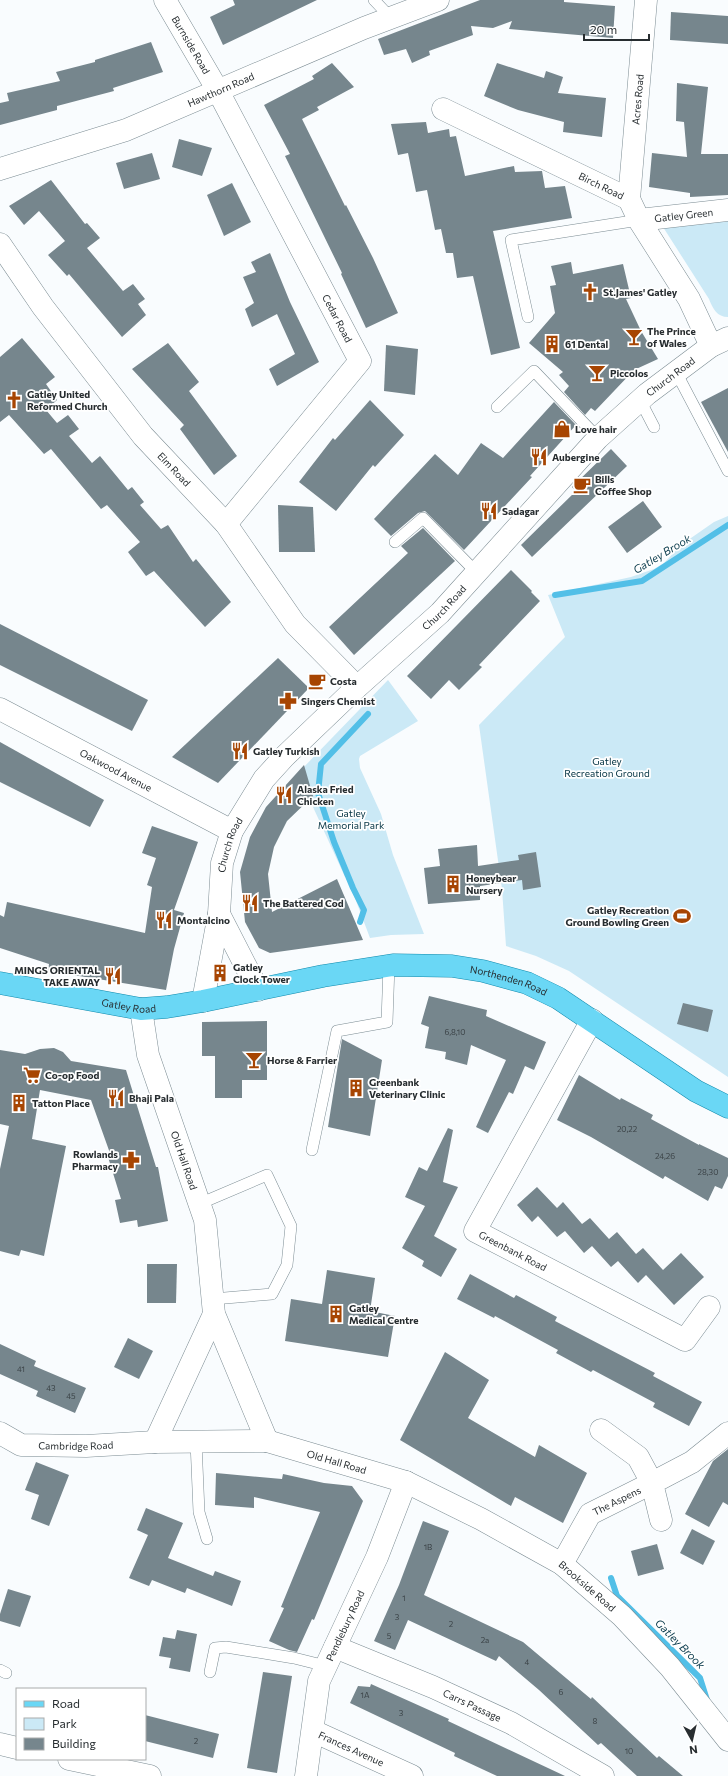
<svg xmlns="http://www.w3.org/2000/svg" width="728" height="1776" font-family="Commissioner,sans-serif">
	<rect width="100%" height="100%" fill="#f9fcfe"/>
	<g fill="#cbe9f6">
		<path d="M728,221V317C717,317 713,309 709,299L663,227Z"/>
		<polygon points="728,516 728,1077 569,971 536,956 506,946 502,889 479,725 565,637 548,595 631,577 654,569 664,563 681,545 714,522"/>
		<polygon points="388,680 418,721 360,756 359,759 360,768 381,814 393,855 424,934 391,935 370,938 347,877 345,877 313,807 314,806 302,769"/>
	</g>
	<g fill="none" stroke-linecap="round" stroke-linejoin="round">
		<g stroke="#52bfe7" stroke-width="6">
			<polyline points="555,595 642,581 728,525"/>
			<polyline points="360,922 364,910 353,888 334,842 318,793 321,764 368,714"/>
			<polyline points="611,1578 617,1596 700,1678 707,1700"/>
		</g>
	</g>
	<g fill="#76868d">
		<polygon points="233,0 317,0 223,45 210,17 235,5"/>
		<polygon points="480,0 564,0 564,2 615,6 613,38 509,29 512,21 493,28 471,26 473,35 429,51 430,55 412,63 406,49 384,55 378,39"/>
		<polygon points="671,12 728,16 728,44 670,40"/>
		<polygon points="151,42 163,72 113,88 114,91 57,106 57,110 0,125 0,103 9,101 7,93 60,81 56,72 95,62 95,60"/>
		<polygon points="332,63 354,87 317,107 319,110 302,119 345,206 346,205 373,258 398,313 366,328 341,274 342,273 285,156 290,154 264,105 314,79 312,76"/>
		<polygon points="497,63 544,78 546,71 563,77 558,93 606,98 602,137 563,132 564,122 518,110 484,96"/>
		<polygon points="677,83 708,87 701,154 728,154 728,195 690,197 690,193 649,187 652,153 687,157 684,122 676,121"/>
		<polygon points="426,122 428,133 449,129 450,137 456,136 465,176 514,166 515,172 542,171 545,188 565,186 572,218 493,231 520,348 491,355 473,276 457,278 453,253 446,253 441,229 435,230 427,190 416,192 408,153 398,155 391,124"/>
		<polygon points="179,139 212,148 202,176 172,167"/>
		<polygon points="152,153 160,179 124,189 116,163"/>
		<polygon points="51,180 85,224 87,223 100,238 87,248 123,291 133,284 145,299 138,304 146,315 122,337 69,274 67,276 48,255 65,241 39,211 24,225 9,206"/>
		<polygon points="232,183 251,222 224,236 207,195"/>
		<polygon points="270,253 290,302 319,362 277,386 269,369 295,354 277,314 252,327 245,309 254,303 243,277 256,272 251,262"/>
		<polygon points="571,262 573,274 623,264 631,298 626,299 641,331 658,359 634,370 595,411 591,408 585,415 564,392 569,386 559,375 563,372 529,343 555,313 550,286 556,285 551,266"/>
		<polygon points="22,338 55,377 46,384 57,400 46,410 57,423 68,415 79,429 69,436 92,463 100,456 128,490 132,487 144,502 140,505 161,529 168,525 193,562 196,559 231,602 205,627 154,571 146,576 128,552 140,542 107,505 101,509 51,449 44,454 9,415 0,422 0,357"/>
		<polygon points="168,343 199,382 189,391 237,456 214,475 180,429 184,425 132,369"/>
		<polygon points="386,345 418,349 415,395 384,391"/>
		<polygon points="728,388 728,452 701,402"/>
		<polygon points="370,400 404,435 375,467 373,465 336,511 299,482 333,438 335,440"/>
		<polygon points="554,402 576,425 530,476 532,477 464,550 425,511 418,513 391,536 374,519 435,454 458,475 481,443 503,458"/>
		<polygon points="611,449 627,466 532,557 521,545 576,491 572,487"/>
		<polygon points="643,501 662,527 627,553 608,527"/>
		<polygon points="278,505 313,507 315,552 279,552"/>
		<polygon points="423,528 455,561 354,655 329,627 408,553 401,546"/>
		<polygon points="511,570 532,591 531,592 540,601 479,665 482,667 459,690 449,680 431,699 407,676"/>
		<polygon points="0,624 148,700 132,731 0,665"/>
		<polygon points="278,658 309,688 218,783 172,757"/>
		<polygon points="0,742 104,800 90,827 0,782"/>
		<polygon points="304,765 313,796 287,821 274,847 268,874 272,912 337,879 363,940 270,953 259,948 245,922 240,872 250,837 266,807"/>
		<polygon points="152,826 198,842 174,910 184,913 174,949 166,990 48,971 49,964 0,948 0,915 4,917 7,902 145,933 152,887 147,885 156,858 142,853"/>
		<polygon points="477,845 478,866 519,860 518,855 536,852 541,887 523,890 522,880 480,886 480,900 428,904 424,868 440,866 438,849"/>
		<polygon points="429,996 487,1010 486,1016 546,1042 534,1070 525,1066 513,1094 509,1092 488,1133 476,1127 506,1060 471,1045 467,1065 445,1059 446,1052 425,1048 429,1027 421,1024"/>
		<polygon points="683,1003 713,1010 708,1032 677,1024"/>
		<polygon points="267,1021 267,1080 242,1080 242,1098 215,1098 215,1056 202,1056 202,1022"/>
		<polygon points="342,1039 382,1060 370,1136 328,1127"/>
		<polygon points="54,1048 63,1052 71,1061 126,1070 156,1167 158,1167 168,1221 138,1227 137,1220 120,1223 115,1200 121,1199 108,1157 111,1156 91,1100 40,1090 32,1139 66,1146 44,1256 21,1250 19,1256 0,1251 0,1169 9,1126 0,1124 0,1050 25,1054 40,1049"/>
		<polygon points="579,1075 620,1100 621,1098 653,1115 651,1119 699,1145 699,1144 728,1158 728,1176 722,1189 715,1186 708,1201 665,1176 663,1179 591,1137 557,1120"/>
		<polygon points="448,1128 453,1130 443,1182 458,1187 434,1236 457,1249 441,1277 422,1266 424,1261 402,1248 425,1206 405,1197 419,1167 427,1171"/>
		<polygon points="537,1187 557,1208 563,1202 582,1224 590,1218 609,1239 617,1232 636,1254 643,1248 663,1270 681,1253 704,1277 674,1305 646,1275 638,1283 618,1261 611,1267 592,1246 584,1253 565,1231 557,1237 538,1216 532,1222 517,1205"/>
		<polygon points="147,1264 177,1264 176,1303 147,1303"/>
		<polygon points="327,1270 375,1278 370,1311 395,1316 388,1357 285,1341 291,1299 322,1304"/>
		<polygon points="470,1274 514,1298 516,1295 557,1317 555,1321 655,1373 653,1376 702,1402 689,1426 653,1407 655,1403 593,1370 591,1372 556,1353 558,1350 495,1316 494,1318 457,1299"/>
		<polygon points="128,1338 153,1351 139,1379 114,1367"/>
		<polygon points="0,1344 36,1361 34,1366 86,1388 75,1413 36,1396 38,1391 0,1374"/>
		<polygon points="445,1352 489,1380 468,1418 535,1457 539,1445 587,1473 563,1523 515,1497 511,1506 400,1440"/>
		<polygon points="728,1449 728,1505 723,1502 709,1527 685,1514 713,1461"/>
		<polygon points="36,1462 69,1475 49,1526 31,1519 39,1495 25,1490"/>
		<polygon points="216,1473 282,1479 283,1474 324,1483 352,1486 363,1501 314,1620 312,1619 297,1652 289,1650 269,1641 284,1608 281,1607 320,1512 254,1497 254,1508 215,1505"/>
		<polygon points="146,1508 183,1523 168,1558 213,1576 215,1571 241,1581 232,1606 187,1588 185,1593 152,1580 149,1586 129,1578 148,1535 137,1530"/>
		<polygon points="423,1521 449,1531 424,1595 523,1642 591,1699 592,1697 657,1758 659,1756 683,1776 637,1776 601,1743 598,1745 539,1690 499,1656 496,1661 408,1620 395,1650 374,1641 399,1585"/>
		<polygon points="692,1529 715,1541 703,1565 680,1553"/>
		<polygon points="657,1544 664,1569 638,1576 631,1551"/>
		<polygon points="8,1589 31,1596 20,1627 0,1621 0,1614"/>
		<polygon points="177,1630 197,1634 190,1672 169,1668 171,1658 159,1656 163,1637 175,1639"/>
		<polygon points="263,1672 292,1676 277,1773 247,1768"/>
		<polygon points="371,1684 449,1719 448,1721 565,1776 497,1776 454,1756 455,1753 350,1703 358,1686 370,1687"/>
		<polygon points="145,1715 219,1734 213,1758 145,1741"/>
	</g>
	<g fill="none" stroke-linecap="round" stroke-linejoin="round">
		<g stroke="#7c8c93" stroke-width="12">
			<g id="service">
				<polyline points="374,0 391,18"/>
				<polyline points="528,317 511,240 639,220"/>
				<polyline points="676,372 728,471"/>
				<polyline points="640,400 654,427"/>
				<polyline points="497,407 534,371 598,438"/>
				<polyline points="395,542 423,518 476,572"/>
				<polyline points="312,1150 337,1031 387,1022 389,965"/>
				<polyline points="199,1204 267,1175 291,1226 287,1265 272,1294 213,1299"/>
				<polyline points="196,1442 199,1512 207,1539"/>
				<polyline points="0,1670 6,1673"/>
				<polyline points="210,1672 215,1648 226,1647 294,1658 326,1666"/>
			</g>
		</g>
		<g stroke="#7c8c93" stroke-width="23">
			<g id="minor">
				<path id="s1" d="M165,0L217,89L360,361L226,524"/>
				<path id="s2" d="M443,109L629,199L639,220L689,299L711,346"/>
				<path id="s3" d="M0,169L126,130L364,28L438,0"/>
				<path id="s4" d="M629,199L646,0"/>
				<path id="s5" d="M639,220L728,210"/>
				<path id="s6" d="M0,244L43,307L143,436L226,524L295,624L357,687"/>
				<path id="s7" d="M0,709L232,831"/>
				<path id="s8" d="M141,1009L148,1055L205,1220L214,1314L267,1441"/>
				<path id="s9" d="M592,1020L475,1231L685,1340L709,1307"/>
				<path id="s10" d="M0,1433L21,1445L86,1446L155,1442L267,1441L406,1482L481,1519L562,1564L622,1616L670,1667L728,1740"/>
				<polyline points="155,1442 214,1314"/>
				<polyline points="661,1520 652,1483 692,1462 728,1433"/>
				<path id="s11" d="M562,1564L590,1514L652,1483L638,1457L601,1430"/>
				<path id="s12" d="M335,1647L433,1687L511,1723L603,1776"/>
				<path id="s13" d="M313,1731L412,1776"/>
				<polyline points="0,1744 17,1748"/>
				<polyline points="69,1759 150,1776"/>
				<path id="s14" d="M306,1776L319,1681L377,1557L406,1482"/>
			</g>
		</g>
		<g stroke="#7c8c93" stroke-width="23">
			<g id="tertiary">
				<polyline points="219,914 258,990"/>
				<path id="s15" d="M203,1001L219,914L222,863L232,831L264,779L284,757L355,689L440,613L598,438L647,394L711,346L728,338"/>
			</g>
		</g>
		<g stroke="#128aac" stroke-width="23">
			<g id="primary">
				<path id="s16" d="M0,983L141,1009L167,1007L203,1001L323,976L393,965L452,966L483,971L527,983L558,998L696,1091L728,1107"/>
			</g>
		</g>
		<use href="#service" stroke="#fff" stroke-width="11"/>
		<use href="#minor" stroke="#fff" stroke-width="22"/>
		<use href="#tertiary" stroke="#fff" stroke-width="22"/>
		<use href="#primary" stroke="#6ad7f5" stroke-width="22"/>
	</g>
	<defs>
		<g id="church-bare" transform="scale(1.38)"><path d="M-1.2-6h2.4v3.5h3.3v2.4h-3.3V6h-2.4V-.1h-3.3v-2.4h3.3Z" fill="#a74502" stroke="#fff" stroke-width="2.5" paint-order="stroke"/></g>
		<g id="bar-bare" transform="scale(1.38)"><path d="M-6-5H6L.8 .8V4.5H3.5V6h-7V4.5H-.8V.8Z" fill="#a74502" stroke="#fff" stroke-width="2.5" paint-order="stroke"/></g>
		<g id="building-bare" transform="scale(1.38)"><path d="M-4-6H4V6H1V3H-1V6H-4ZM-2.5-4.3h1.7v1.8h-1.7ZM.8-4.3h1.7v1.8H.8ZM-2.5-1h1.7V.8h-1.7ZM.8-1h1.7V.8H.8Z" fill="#a74502" stroke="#fff" stroke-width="2.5" paint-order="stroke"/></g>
		<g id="shop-bare" transform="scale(1.38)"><path d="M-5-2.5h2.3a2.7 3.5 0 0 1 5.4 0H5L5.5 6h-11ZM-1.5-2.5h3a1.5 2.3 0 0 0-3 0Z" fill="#a74502" stroke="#fff" stroke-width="2.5" paint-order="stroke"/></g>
		<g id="restaurant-bare" transform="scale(1.38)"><path d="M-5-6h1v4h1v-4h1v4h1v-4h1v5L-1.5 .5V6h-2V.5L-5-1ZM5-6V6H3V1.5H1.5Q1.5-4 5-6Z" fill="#a74502" stroke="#fff" stroke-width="2.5" paint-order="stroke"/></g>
		<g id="cafe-bare" transform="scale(1.38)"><path d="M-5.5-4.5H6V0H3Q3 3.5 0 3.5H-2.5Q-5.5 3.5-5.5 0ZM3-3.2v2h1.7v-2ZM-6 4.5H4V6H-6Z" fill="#a74502" stroke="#fff" stroke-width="2.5" paint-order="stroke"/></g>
		<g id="pharmacy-bare" transform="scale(1.38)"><path d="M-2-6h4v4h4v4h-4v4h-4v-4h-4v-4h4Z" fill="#a74502" stroke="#fff" stroke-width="2.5" paint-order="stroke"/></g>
		<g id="stadium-bare" transform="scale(1.38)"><path d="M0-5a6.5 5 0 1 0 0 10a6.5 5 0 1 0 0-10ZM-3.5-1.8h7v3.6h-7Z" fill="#a74502" stroke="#fff" stroke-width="2.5" paint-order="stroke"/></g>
		<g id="supermarket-bare" transform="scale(1.38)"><path d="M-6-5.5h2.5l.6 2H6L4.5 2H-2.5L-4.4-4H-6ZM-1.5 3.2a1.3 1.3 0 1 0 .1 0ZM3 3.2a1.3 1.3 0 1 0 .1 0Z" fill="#a74502" stroke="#fff" stroke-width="2.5" paint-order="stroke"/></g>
	</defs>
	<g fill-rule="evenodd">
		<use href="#church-bare" x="590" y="292"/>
		<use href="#bar-bare" x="634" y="337"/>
		<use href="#building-bare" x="552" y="344"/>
		<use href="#bar-bare" x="597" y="373"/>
		<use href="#church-bare" x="14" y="400"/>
		<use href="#shop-bare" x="562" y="429"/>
		<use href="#restaurant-bare" x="539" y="457"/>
		<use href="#cafe-bare" x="582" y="485"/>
		<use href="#restaurant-bare" x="489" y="511"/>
		<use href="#cafe-bare" x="317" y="681"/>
		<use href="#pharmacy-bare" x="288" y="701"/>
		<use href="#restaurant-bare" x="240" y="751"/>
		<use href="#restaurant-bare" x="284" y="795"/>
		<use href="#building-bare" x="453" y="884"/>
		<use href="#restaurant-bare" x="250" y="903"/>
		<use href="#stadium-bare" x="682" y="916"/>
		<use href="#restaurant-bare" x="164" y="920"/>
		<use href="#building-bare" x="220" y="973"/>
		<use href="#restaurant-bare" x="113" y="976"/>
		<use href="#bar-bare" x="254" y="1060"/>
		<use href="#supermarket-bare" x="32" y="1075"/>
		<use href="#building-bare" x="356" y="1088"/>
		<use href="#restaurant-bare" x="116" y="1098"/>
		<use href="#building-bare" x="19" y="1103"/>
		<use href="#pharmacy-bare" x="131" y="1160"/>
		<use href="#building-bare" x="336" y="1314"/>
	</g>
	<g text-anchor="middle" stroke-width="3.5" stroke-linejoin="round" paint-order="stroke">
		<g font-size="8" fill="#3b4347">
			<text x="455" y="1035">6,8,10</text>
			<text x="627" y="1132">20,22</text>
			<text x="665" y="1159">24,26</text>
			<text x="708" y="1175">28,30</text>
			<text x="21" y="1372">41</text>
			<text x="51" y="1391">43</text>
			<text x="71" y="1399">45</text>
			<text x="428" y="1550">1B</text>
			<text x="404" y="1601">1</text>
			<text x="397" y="1620">3</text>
			<text x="451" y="1627">2</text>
			<text x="389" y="1639">5</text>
			<text x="485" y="1643">2a</text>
			<text x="527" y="1665">4</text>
			<text x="561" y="1695">6</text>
			<text x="365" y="1698">1A</text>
			<text x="401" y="1716">3</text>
			<text x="595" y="1724">8</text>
			<text x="196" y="1744">2</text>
			<text x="629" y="1754">10</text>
		</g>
		<g font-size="10" fill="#272d30" stroke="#fff">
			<text dy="4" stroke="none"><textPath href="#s1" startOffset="52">Burnside Road</textPath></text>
			<text dy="4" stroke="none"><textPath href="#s3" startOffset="235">Hawthorn Road</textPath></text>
			<text dy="4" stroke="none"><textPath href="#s4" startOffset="100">Acres Road</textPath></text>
			<text dy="4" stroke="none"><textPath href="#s2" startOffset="176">Birch Road</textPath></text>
			<text dy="4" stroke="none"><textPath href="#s5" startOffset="45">Gatley Green</textPath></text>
			<text dy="4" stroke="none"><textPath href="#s1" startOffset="362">Cedar Road</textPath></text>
			<text dy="4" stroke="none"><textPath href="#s15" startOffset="807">Church Road</textPath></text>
			<text dy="4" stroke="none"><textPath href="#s6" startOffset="285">Elm Road</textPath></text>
			<text dy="4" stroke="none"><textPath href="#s15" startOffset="483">Church Road</textPath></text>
			<text dy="4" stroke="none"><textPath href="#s7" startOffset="131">Oakwood Avenue</textPath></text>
			<text dy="4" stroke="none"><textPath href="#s15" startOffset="159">Church Road</textPath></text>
			<text dy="4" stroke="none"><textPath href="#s16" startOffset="517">Northenden Road</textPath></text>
			<text dy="4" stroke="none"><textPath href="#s16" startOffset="131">Gatley Road</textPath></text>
			<text dy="4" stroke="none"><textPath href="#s8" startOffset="158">Old Hall Road</textPath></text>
			<text dy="4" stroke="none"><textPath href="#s9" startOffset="284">Greenbank Road</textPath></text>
			<text dy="4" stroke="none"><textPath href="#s10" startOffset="79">Cambridge Road</textPath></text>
			<text dy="4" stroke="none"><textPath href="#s10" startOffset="343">Old Hall Road</textPath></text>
			<text dy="4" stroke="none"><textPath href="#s11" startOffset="87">The Aspens</textPath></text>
			<text dy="4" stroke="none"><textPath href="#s10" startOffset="625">Brookside Road</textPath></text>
			<text dy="4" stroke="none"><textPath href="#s14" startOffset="157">Pendlebury Road</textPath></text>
			<text dy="4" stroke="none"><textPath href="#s12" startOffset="149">Carrs Passage</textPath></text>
			<text dy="4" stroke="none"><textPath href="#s13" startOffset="42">Frances Avenue</textPath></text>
		</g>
		<g font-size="10" font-weight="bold" fill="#272d30" stroke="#fff" text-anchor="start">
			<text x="603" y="296">St.James' Gatley</text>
			<text x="647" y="335">The Prince<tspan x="647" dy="12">of Wales</tspan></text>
			<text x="565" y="348">61 Dental</text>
			<text x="610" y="377">Piccolos</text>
			<text x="27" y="398">Gatley United<tspan x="27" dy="12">Reformed Church</tspan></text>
			<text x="575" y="433">Love hair</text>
			<text x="552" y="461">Aubergine</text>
			<text x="595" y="483">Bills<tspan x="595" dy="12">Coffee Shop</tspan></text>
			<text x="502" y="515">Sadagar</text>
			<text x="330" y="685">Costa</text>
			<text x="301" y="705">Singers Chemist</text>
			<text x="253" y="755">Gatley Turkish</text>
			<text x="297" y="793">Alaska Fried<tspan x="297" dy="12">Chicken</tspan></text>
			<text x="466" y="882">Honeybear<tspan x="466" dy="12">Nursery</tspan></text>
			<text x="263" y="907">The Battered Cod</text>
			<text x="669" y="914" text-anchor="end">Gatley Recreation<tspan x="669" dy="12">Ground Bowling Green</tspan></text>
			<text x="177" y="924">Montalcino</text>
			<text x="233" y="971">Gatley<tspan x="233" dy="12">Clock Tower</tspan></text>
			<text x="100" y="974" text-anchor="end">MINGS ORIENTAL<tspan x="100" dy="12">TAKE AWAY</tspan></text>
			<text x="267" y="1064">Horse &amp; Farrier</text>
			<text x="45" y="1079">Co-op Food</text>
			<text x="369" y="1086">Greenbank<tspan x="369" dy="12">Veterinary Clinic</tspan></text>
			<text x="129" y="1102">Bhaji Pala</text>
			<text x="32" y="1107">Tatton Place</text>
			<text x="118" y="1158" text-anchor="end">Rowlands<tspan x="118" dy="12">Pharmacy</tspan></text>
			<text x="349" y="1312">Gatley<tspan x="349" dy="12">Medical Centre</tspan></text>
		</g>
		<g font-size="10" fill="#003141" stroke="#fff">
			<text x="607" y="765">Gatley<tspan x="607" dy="12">Recreation Ground</tspan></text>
			<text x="351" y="817">Gatley<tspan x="351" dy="12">Memorial Park</tspan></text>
		</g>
		<g font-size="11" font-style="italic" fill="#104051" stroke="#fff">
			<text transform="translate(662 554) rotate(-31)" y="4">Gatley Brook</text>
			<text transform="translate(680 1644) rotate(45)" y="4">Gatley Brook</text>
		</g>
	</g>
	<rect x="16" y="1688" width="130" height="72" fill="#ffffff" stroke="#a9abac"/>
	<rect x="24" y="1701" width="20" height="6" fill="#6ad7f5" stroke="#a9abac"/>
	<text x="52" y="1708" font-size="12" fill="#272d30">Road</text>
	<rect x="24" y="1718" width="20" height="12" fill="#cbe9f6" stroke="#a9abac"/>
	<text x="52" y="1728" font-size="12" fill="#272d30">Park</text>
	<rect x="24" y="1738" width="20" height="12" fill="#76868d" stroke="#a9abac"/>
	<text x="52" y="1748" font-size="12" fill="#272d30">Building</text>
	<g transform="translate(692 1740) rotate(172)" stroke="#ffffff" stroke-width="3" paint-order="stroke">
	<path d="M0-3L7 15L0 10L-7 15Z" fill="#272d30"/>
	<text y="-6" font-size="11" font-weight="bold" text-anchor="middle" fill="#272d30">N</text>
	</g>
	<path d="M584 34v6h65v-6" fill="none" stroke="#272d30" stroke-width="2"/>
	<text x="590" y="34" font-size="12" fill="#272d30" stroke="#ffffff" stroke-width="3" paint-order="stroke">20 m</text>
</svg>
